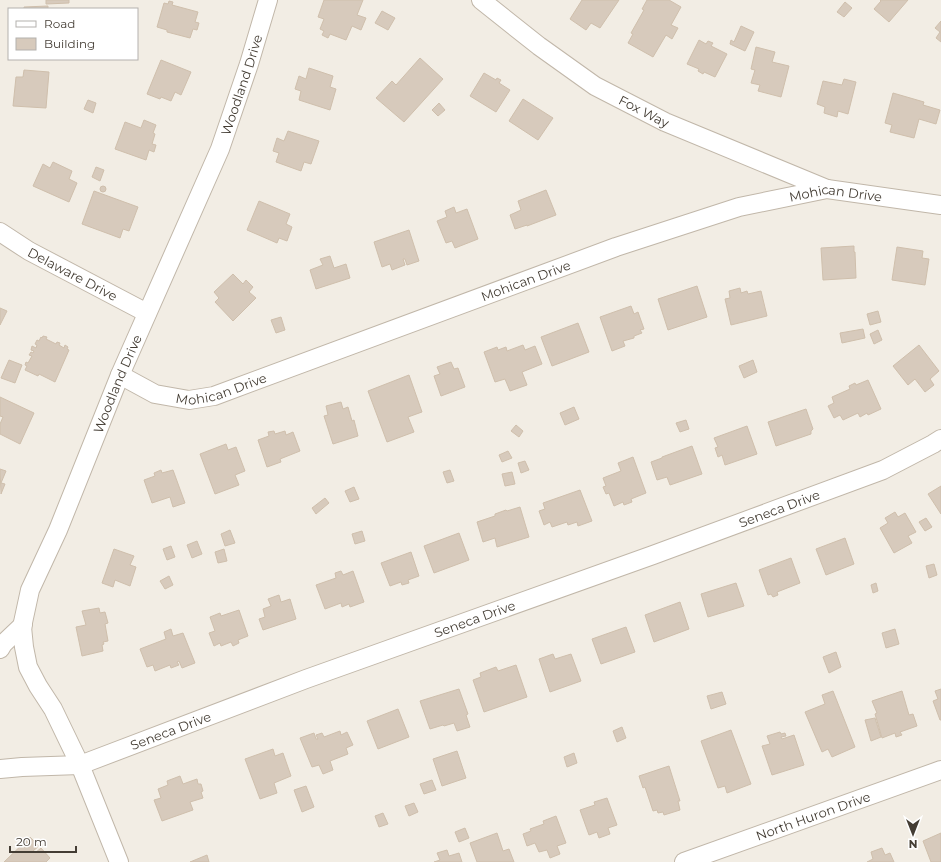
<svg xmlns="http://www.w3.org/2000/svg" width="941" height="862" font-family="Montserrat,sans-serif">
	<rect width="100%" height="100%" fill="#f2ede4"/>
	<g fill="#d7cabc" stroke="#cfbfac">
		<polygon points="46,0 69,0 69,3 46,4"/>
		<polygon points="324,0 363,0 357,15 366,18 361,30 352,26 346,40 330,34 328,38 322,35 324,31 320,29 324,19 318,17"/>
		<polygon points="582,0 619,0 600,28 591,23 586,30 570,19"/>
		<polygon points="647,0 669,0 681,7 671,25 678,28 672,39 666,35 653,57 628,43 633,34 631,33 644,10 642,9"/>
		<polygon points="880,0 908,0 889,22 874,9 881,1"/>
		<polygon points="169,1 173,2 172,5 198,12 195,22 199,23 197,30 193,29 190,38 167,32 167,30 157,27 164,3 168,4"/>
		<polygon points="845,2 852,8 844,17 837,12"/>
		<polygon points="48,6 48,9 24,9 24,7"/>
		<polygon points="382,11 395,18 388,30 375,23"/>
		<polygon points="941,21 941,42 936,38 940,32 935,28"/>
		<polygon points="741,26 754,32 745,51 730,44 731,40 734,42"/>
		<polygon points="699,40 706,44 708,41 713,43 711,46 727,54 715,77 704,72 703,74 698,71 699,69 687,64"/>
		<polygon points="756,47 775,52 772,62 789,66 781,97 758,91 760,85 751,83 755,70 751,69"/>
		<polygon points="420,58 443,79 404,122 376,98 392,81 396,85"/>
		<polygon points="161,60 191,72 181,95 175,92 171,101 161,97 160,99 147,94"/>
		<polygon points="309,68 333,76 330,87 336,89 330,110 299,100 301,91 295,89 299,76 306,79"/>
		<polygon points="24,70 49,72 46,108 13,106 16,77 23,77"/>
		<polygon points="484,73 496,80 497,78 501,80 499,83 510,90 496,112 470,96"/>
		<polygon points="844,79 856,82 848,114 838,111 837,117 824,113 825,107 817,104 823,81 842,85"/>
		<polygon points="893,93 924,102 923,105 940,110 936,124 919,119 914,138 890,132 892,125 885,123"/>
		<polygon points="523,99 553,118 538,140 509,121"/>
		<polygon points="88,100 96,103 93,113 84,109"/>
		<polygon points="439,103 445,110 438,116 432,110"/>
		<polygon points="144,120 156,125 153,133 155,134 152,144 156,145 154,152 149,150 146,160 115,149 125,122 141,128"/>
		<polygon points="288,131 319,141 311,164 304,162 301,171 276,162 279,153 273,151 277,138 284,141"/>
		<polygon points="53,162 72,171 69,179 77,183 69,202 33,186 43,164 50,168"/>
		<polygon points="96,167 104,170 100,181 92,177"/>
		<circle cx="103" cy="189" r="3"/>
		<polygon points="546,190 556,215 527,226 527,225 515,229 510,215 521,210 518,201"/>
		<polygon points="94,191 138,207 129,231 123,229 120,238 82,224"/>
		<polygon points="259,201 290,214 286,224 292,227 287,241 279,238 277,243 247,230"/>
		<polygon points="454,207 456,213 467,209 478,239 455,248 452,241 446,243 437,221 447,217 445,211"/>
		<polygon points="409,230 419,261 407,265 405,259 403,259 405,265 392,270 390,264 382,267 374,242"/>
		<polygon points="854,246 854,252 855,252 856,278 823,280 821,248"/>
		<polygon points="897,247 923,251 922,258 929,259 925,285 892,280"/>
		<polygon points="330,256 334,268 346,264 350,278 316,289 310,270 323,265 320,259"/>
		<polygon points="233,274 243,284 246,280 253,287 249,292 256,298 233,321 215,302 219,298 214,292"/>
		<polygon points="697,286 707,317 668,330 658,299"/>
		<polygon points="740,288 741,293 747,291 748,294 761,291 767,316 731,325 725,299 730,298 729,291"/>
		<polygon points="631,306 634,314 638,312 644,329 640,330 642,333 634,336 634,338 623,341 625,346 612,351 600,317"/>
		<polygon points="0,308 7,311 0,325"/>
		<polygon points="878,311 881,322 870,325 867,314"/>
		<polygon points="281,317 285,330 276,333 271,320"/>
		<polygon points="578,323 589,352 552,366 541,337"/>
		<polygon points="863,329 865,338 842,343 840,333"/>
		<polygon points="878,330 882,340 874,344 870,334"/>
		<polygon points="43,336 47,337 46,339 56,344 57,342 60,343 59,345 64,348 65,345 68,347 67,349 69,350 55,382 39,374 38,376 25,370 27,366 25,365 26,362 28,363 32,356 29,355 31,352 33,353 34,351 31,350 32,346 36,348 37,345 35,344 37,340 39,341 41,337 42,338"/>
		<polygon points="523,345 525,350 535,346 542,364 522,372 527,385 510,391 505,379 495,382 484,352 497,347 498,350 506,347 507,351"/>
		<polygon points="919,345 939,371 930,379 934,385 925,392 915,379 908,385 893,366"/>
		<polygon points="9,360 22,365 15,383 1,378"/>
		<polygon points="753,360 757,372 744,378 739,366"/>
		<polygon points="451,362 454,369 458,368 465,387 441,396 434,376 440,374 437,367"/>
		<polygon points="409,375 422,412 408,417 414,432 387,442 368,391"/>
		<polygon points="868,380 881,409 868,415 867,413 860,417 858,413 843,420 840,415 834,418 828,406 834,403 832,397 850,389 849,386 855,383 856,385"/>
		<polygon points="0,397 34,413 20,444 0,434 0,424 3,417 0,416"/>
		<polygon points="341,402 343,409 348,407 352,421 354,420 358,436 333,444 324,416 328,415 326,406"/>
		<polygon points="574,407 579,419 565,425 560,413"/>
		<polygon points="806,409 813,429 811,431 811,434 776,446 768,422"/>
		<polygon points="686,420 689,429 680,432 676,423"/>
		<polygon points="516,425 523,431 519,437 511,431"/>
		<polygon points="747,426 757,454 725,465 722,455 718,457 715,448 718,447 714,438"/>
		<polygon points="274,431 275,434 285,431 286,435 293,432 300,451 280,459 281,462 267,467 258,440 269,436 268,432"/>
		<polygon points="226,444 228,450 236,447 245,471 235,475 239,485 215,494 200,454"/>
		<polygon points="692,446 702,474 670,485 667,477 657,480 651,462 662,458 662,457"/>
		<polygon points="508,451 512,458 502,462 499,455"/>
		<polygon points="633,457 646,493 631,499 632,502 624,505 623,502 614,506 609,493 606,494 603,487 606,486 603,478 621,471 618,463"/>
		<polygon points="525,461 529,470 521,473 518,463"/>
		<polygon points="0,469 6,471 1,483 5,484 1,494"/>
		<polygon points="161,470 162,473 173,470 185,503 173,507 170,497 152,503 144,480 155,476 154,473"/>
		<polygon points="450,470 454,481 447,483 443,472"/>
		<polygon points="512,472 515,484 505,486 502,474"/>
		<polygon points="941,486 941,514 928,494"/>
		<polygon points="354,487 359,499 350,502 345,491"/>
		<polygon points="580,490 592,521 578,526 577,522 568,525 567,522 552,527 550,522 544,525 539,511 545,509 543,503"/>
		<polygon points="325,498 329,503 316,514 312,508"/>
		<polygon points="520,507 529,537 497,547 495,538 483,542 477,522 495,516 495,514 506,510 507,511"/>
		<polygon points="895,512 898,517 905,513 916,532 908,536 912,543 894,553 880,528 888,523 885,518"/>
		<polygon points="926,518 932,527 925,531 919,522"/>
		<polygon points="230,530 235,543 225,546 221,534"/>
		<polygon points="362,531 365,541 355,544 352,534"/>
		<polygon points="459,533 469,560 434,573 424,546"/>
		<polygon points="845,538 854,564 826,575 816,549"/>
		<polygon points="197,541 202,554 192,558 187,545"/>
		<polygon points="171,546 175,557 167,560 163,549"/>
		<polygon points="114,549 134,556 130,565 136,567 130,586 115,580 113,587 102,583"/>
		<polygon points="224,549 227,561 218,563 215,552"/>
		<polygon points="411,552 419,576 408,580 409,583 402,585 401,582 390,586 381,563"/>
		<polygon points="791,558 800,583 777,592 778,595 773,597 771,594 768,595 759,570"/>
		<polygon points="934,564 937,575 929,578 926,566"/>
		<polygon points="341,571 343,575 353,571 364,602 350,607 349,604 342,607 341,603 325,609 316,585 336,578 335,573"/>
		<polygon points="169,576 173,585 165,589 160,581"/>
		<polygon points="736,583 744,606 708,617 701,594"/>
		<polygon points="876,583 878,591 873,593 871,585"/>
		<polygon points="279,595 281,602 290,599 296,619 263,630 259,619 265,617 263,609 271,606 268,599"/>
		<polygon points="680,602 689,629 654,642 645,615"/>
		<polygon points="99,608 100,613 105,612 108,623 105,624 108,641 103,642 104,644 102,645 103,651 82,656 76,627 86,625 82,611"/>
		<polygon points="239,610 248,636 238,640 239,643 233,646 231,642 221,646 220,643 214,646 209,633 215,631 210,617 220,613 221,616"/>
		<polygon points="626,627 635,652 601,664 592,639"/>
		<polygon points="171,629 173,636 183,633 195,663 182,668 179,661 177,662 179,665 171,668 170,665 155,671 153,665 147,667 140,649 166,639 164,632"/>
		<polygon points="895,629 899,644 886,648 882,633"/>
		<polygon points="836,652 841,667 829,673 823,657"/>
		<polygon points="553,654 555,659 571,654 581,681 550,692 539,659"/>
		<polygon points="516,665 527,697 484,712 473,680 481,677 480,673 496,667 498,671"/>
		<polygon points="459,689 468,714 466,715 470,727 457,731 454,723 444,726 443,725 430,729 420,701"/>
		<polygon points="941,689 941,720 940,720 933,701 938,699 935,691"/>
		<polygon points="833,691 855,747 832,757 828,749 822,752 805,712 825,704 822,695"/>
		<polygon points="902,691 909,715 913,714 917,726 900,732 902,735 896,737 895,733 882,738 875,714 877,713 872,701"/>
		<polygon points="722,692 726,704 711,709 707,696"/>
		<polygon points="398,709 409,737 378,749 367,721"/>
		<polygon points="875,718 881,737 871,741 865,720"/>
		<polygon points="622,727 626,738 617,742 613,731"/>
		<polygon points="731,730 751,784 727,793 725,786 718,788 701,741"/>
		<polygon points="340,731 341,735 347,732 353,745 346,748 348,754 330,761 333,770 323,774 319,765 312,767 300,738 314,733 316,739 318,739 316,735 322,733 324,737"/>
		<polygon points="780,732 781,734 785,733 786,736 781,737 782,739 794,735 804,765 772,775 762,746 770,744 767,736"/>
		<polygon points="273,749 275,756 283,753 291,776 274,783 277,793 260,799 245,759"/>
		<polygon points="457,751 466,778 442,786 433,759"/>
		<polygon points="574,753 577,763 567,767 564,757"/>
		<polygon points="669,766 680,801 678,801 680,810 664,815 663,812 658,813 657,810 653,811 645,787 643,788 639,776"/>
		<polygon points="180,776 183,784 197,779 198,784 201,784 203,791 201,792 203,798 190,802 193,810 162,821 154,800 161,798 158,789 168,785 167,781"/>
		<polygon points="432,780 436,790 424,794 420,784"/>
		<polygon points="306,786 314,807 302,812 294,790"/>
		<polygon points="607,798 617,825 608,828 610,834 599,838 597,832 589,835 580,810 595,805 594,802"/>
		<polygon points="414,803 418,812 409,816 405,806"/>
		<polygon points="383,813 388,824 379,827 375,816"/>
		<polygon points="556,816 566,843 557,846 560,854 550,858 547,850 539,852 535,843 527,846 523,834 531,831 530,829 544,824 543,821"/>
		<polygon points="465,828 469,838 459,842 455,832"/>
		<polygon points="497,833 503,851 509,849 514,862 477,862 470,843"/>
		<polygon points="941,833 941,862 931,862 923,841"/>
		<polygon points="30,837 39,846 33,851 35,853 41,848 50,858 46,862 4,862"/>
		<polygon points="882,848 885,855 890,853 894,862 867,862 873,859 871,852"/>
		<polygon points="447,850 449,856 459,853 462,862 434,862 440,860 437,853"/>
		<polygon points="207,855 209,862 190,862"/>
	</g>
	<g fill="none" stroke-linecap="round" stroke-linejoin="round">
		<g stroke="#c1b7a9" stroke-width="20">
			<g id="minor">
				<path id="s1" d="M481,0L539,46L595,86L665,122L827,189"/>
				<path id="s2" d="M0,232L29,251L147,313"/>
				<path id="s3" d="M120,375L155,394L189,400L214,396L616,247L739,207L827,189L941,205"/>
				<polyline points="0,649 3,644 23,625"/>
				<path id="s4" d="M0,769L22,767L80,765L306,679L653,555L883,470L933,444L941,439"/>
				<path id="s5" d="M119,862L80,765L53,709L38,686L28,667L24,647L22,627L30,590L58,530L120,375L220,149L249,64L268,0"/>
				<path id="s6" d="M684,862L941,770"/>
			</g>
		</g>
		<use href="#minor" stroke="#fff" stroke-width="18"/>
	</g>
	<g text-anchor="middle" stroke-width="3.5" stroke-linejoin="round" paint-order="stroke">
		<g font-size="13" fill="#443d34" stroke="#fff">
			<text dy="5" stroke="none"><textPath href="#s5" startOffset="842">Woodland Drive</textPath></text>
			<text dy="5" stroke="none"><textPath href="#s1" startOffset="198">Fox Way</textPath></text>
			<text dy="5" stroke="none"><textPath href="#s3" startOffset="756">Mohican Drive</textPath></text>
			<text dy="5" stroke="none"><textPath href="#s2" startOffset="84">Delaware Drive</textPath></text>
			<text dy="5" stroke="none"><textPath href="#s3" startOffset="432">Mohican Drive</textPath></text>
			<text dy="5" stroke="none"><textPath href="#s5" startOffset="518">Woodland Drive</textPath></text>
			<text dy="5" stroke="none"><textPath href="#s3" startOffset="108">Mohican Drive</textPath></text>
			<text dy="5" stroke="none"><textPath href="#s4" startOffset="825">Seneca Drive</textPath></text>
			<text dy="5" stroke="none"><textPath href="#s4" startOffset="501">Seneca Drive</textPath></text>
			<text dy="5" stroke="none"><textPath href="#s4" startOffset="177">Seneca Drive</textPath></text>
			<text dy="5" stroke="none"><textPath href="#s6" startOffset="137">North Huron Drive</textPath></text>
		</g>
	</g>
	<rect x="8" y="8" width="130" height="52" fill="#ffffff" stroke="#b4b1ae"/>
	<rect x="16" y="21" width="20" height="6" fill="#ffffff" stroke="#b4b1ae"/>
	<text x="44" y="28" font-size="12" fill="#443d34">Road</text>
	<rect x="16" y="38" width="20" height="12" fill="#d7cabc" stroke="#b4b1ae"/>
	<text x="44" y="48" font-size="12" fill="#443d34">Building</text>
	<g transform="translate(913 834) rotate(180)" stroke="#ffffff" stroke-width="3" paint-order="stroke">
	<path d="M0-3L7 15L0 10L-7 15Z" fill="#443d34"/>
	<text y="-6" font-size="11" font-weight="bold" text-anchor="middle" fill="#443d34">N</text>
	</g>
	<path d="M10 846v6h66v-6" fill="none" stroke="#443d34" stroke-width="2"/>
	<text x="16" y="846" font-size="12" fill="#443d34" stroke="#ffffff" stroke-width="3" paint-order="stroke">20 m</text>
</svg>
